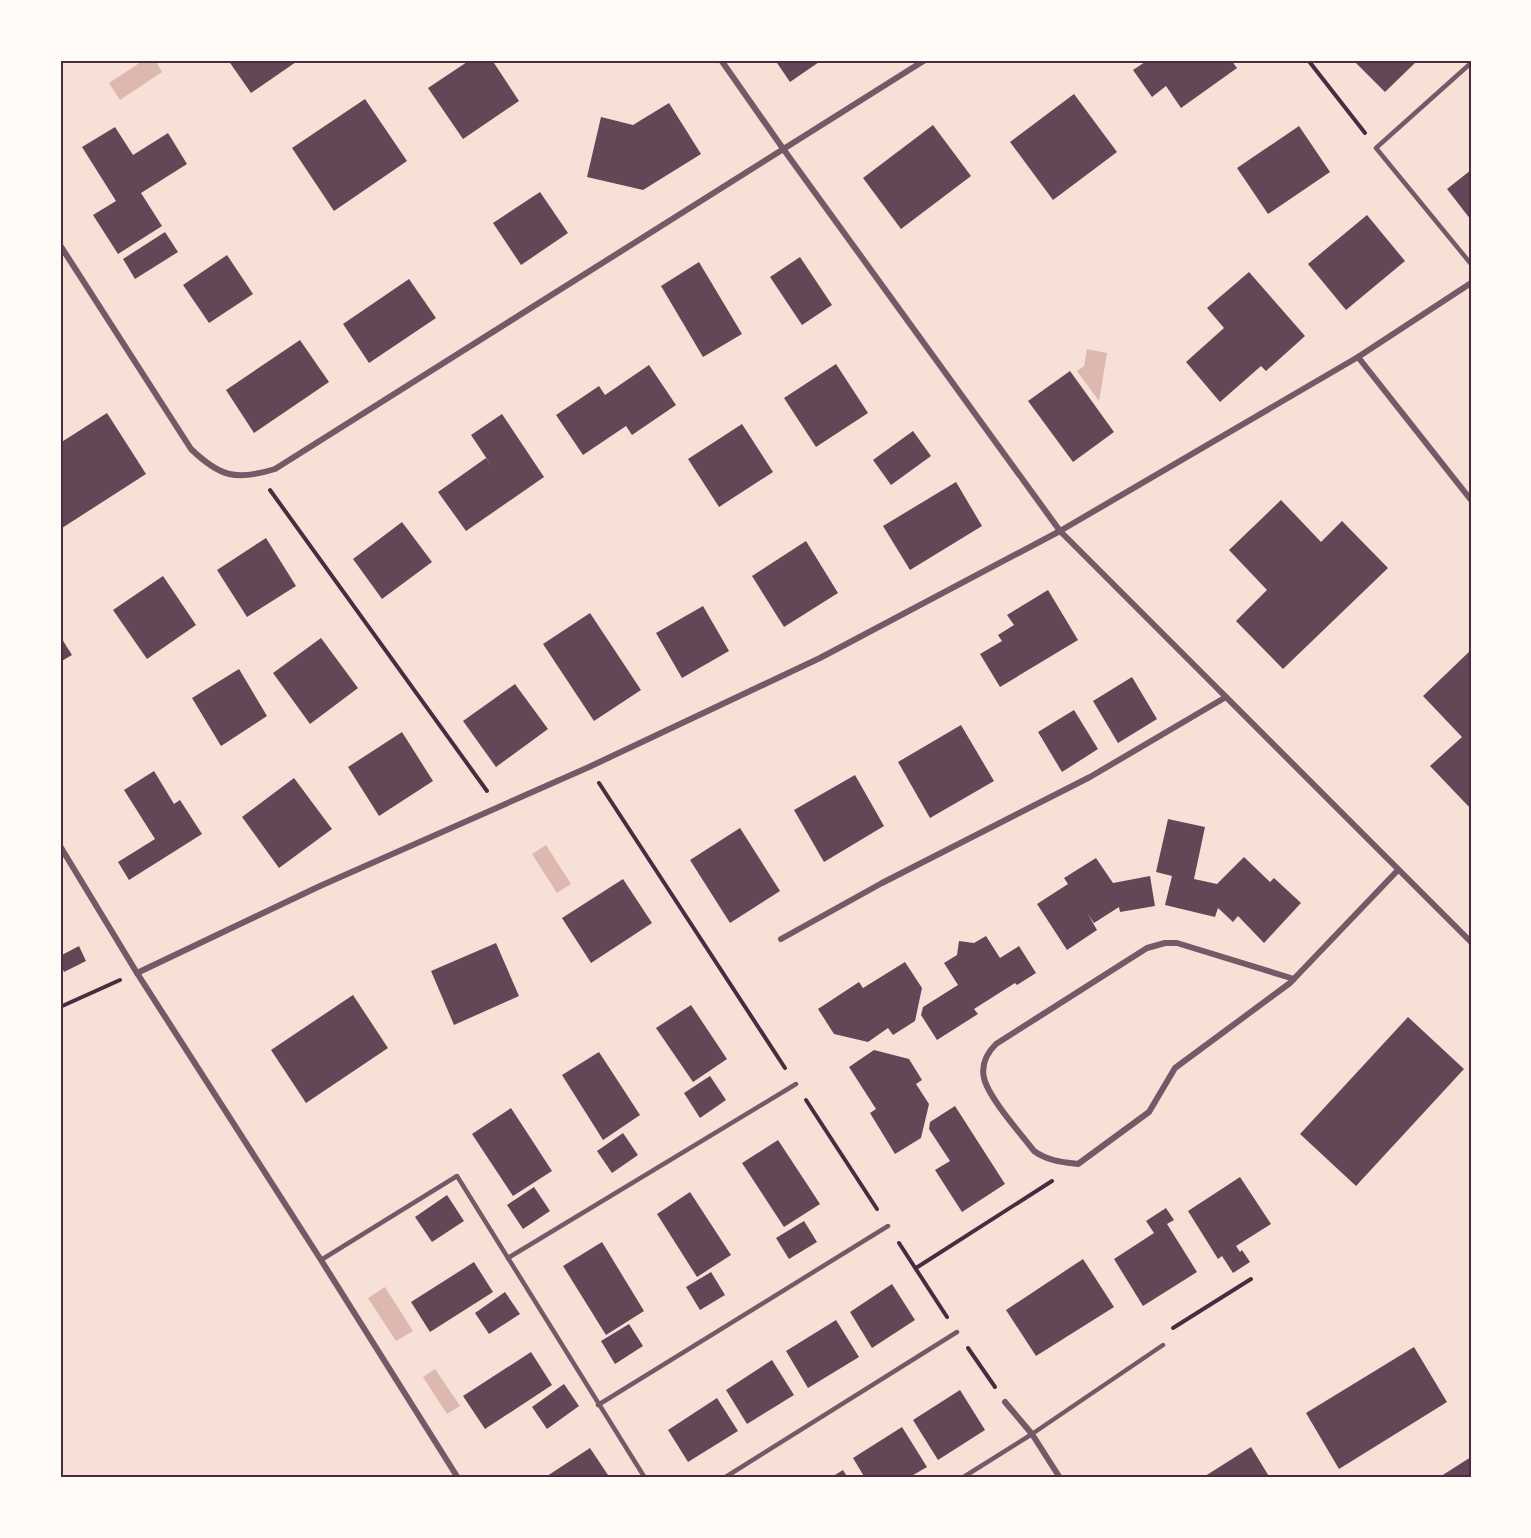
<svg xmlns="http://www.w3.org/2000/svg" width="1531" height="1538" font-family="'Zilla Slab',serif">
	<rect width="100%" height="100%" fill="#f7e1d7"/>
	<g fill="#dcb8b0">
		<polygon points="144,60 155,60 162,72 120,100 109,83"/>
		<polygon points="1087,349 1107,353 1099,401 1077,371 1084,366"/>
		<polygon points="546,845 571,884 557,893 532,854"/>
		<polygon points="385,1287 413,1331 396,1341 368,1298"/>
		<polygon points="435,1369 460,1406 447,1414 423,1377"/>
	</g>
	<g fill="#644757">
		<polygon points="228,60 295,60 296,62 251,93"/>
		<polygon points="470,60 492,60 519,101 463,139 428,88"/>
		<polygon points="775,60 822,60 790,82"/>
		<polygon points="1148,60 1231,60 1237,68 1181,108 1166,86 1152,97 1133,70"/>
		<polygon points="1353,60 1418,60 1385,92"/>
		<polygon points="1074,94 1117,152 1053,200 1010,142"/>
		<polygon points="365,99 407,161 334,211 292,148"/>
		<polygon points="669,103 701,154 643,190 587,177 601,117 633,125"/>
		<polygon points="933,125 971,176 901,229 863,178"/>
		<polygon points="1299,126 1330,172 1268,214 1237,168"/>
		<polygon points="115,127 133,155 168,133 187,164 141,193 162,226 118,254 93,215 116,201 82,147"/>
		<polygon points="1471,170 1471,220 1447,189"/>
		<polygon points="540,192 568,233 521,265 493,223"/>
		<polygon points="1367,215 1405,261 1346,310 1308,264"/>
		<polygon points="165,232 178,252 135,279 123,259"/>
		<polygon points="227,255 253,294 209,323 183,285"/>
		<polygon points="800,257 832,305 802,325 770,277"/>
		<polygon points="699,262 742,334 703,357 661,286"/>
		<polygon points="1249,272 1305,336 1266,371 1261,366 1220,402 1186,362 1224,328 1207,308"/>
		<polygon points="409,279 436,318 369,363 343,324"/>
		<polygon points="300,340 329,382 254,433 226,390"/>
		<polygon points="836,364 868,413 816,447 784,398"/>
		<polygon points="649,365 676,405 632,435 626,426 583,455 556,415 599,386 605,395"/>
		<polygon points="1070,371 1114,432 1073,462 1028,401"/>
		<polygon points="107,413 146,474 62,528 60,525 60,443"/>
		<polygon points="502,414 544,477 466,531 438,492 486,458 493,468 471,435"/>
		<polygon points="742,424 773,472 719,507 688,459"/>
		<polygon points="913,431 931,456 891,485 873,460"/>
		<polygon points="956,482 982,526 910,570 883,526"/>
		<polygon points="1281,500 1321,542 1342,521 1388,568 1283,669 1236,621 1267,590 1229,550"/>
		<polygon points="402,522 432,562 382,599 353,559"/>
		<polygon points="266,538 296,586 247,617 217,570"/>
		<polygon points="806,541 838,593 784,627 752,576"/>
		<polygon points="163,576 196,625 147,659 113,610"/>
		<polygon points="1048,590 1078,640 1000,687 980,654 1002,641 998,635 1014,625 1007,615"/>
		<polygon points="703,606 729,651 682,678 656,633"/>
		<polygon points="590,613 641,690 594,721 543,644"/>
		<polygon points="60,636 72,655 60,662"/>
		<polygon points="321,638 358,688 310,724 273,673"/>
		<polygon points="1471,650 1471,809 1430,766 1462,737 1423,696"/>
		<polygon points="239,669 267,716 221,746 192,698"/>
		<polygon points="1132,677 1157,719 1118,743 1093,701"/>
		<polygon points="515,684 548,729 496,767 463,721"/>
		<polygon points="1074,710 1098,749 1062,772 1038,732"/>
		<polygon points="961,725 994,781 930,818 898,762"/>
		<polygon points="402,732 433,781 379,816 348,767"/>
		<polygon points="154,771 174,804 180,800 202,834 129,880 118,862 155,839 124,790"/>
		<polygon points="855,775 884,826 824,862 794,810"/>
		<polygon points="294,778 332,829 279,868 242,817"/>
		<polygon points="1168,819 1205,827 1194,879 1217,884 1244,857 1270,882 1274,878 1301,903 1264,943 1238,916 1233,922 1218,908 1215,917 1165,905 1172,876 1156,872"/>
		<polygon points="740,828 780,891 730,923 690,860"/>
		<polygon points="1096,858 1113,883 1150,876 1155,906 1120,912 1119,907 1094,923 1088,914 1097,930 1067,950 1037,904 1068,884 1064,878"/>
		<polygon points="623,879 652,923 591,963 562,918"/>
		<polygon points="986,936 1000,958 1019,946 1036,973 1017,985 1015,983 974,1009 978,1014 937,1040 921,1015 923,1007 958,985 944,963 957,955 959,941 974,943"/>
		<polygon points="496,943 519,996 454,1025 431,971"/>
		<polygon points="79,946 86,961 64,972 60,963 60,956"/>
		<polygon points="905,962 922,988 915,1021 893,1035 888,1028 868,1042 834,1034 818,1009 859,982 863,988"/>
		<polygon points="353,995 388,1048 306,1103 271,1050"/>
		<polygon points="691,1005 727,1059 693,1082 656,1028"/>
		<polygon points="1408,1017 1464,1069 1356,1186 1300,1134"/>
		<polygon points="874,1050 909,1059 922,1080 916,1084 929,1104 921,1138 895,1154 870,1113 876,1109 849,1067"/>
		<polygon points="599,1052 640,1115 603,1140 562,1075"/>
		<polygon points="710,1076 726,1100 700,1118 684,1093"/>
		<polygon points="955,1106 1005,1184 962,1212 935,1170 950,1161 929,1129 930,1122"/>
		<polygon points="511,1108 552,1171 513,1196 472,1134"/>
		<polygon points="623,1133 638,1155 612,1173 597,1151"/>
		<polygon points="778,1140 820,1204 784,1227 742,1163"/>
		<polygon points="1240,1177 1271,1224 1236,1246 1240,1252 1242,1250 1250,1262 1233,1273 1222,1256 1218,1259 1188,1211"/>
		<polygon points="534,1187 550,1211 523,1229 507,1205"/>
		<polygon points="690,1192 731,1255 697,1277 657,1214"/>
		<polygon points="447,1195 464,1221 432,1242 415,1217"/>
		<polygon points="1166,1208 1174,1220 1167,1224 1197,1272 1143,1306 1114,1259 1154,1233 1146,1221"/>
		<polygon points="804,1221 817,1242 789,1259 776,1238"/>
		<polygon points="602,1242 644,1311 606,1335 563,1266"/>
		<polygon points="1083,1259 1114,1307 1036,1356 1006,1310"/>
		<polygon points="474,1262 493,1292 430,1332 411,1302"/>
		<polygon points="711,1272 725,1295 700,1310 686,1287"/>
		<polygon points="892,1284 915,1320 872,1348 850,1312"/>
		<polygon points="505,1292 520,1314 489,1334 475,1313"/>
		<polygon points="836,1320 859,1357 808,1388 786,1351"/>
		<polygon points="629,1324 643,1346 615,1364 601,1341"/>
		<polygon points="1414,1347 1447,1402 1339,1469 1306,1413"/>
		<polygon points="531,1352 552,1385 485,1429 463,1396"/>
		<polygon points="772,1360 794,1395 747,1424 726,1390"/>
		<polygon points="564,1384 579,1406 547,1429 532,1407"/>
		<polygon points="960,1390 985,1430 938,1460 913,1420"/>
		<polygon points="717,1398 738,1431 688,1462 668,1430"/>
		<polygon points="902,1427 927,1467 908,1478 865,1478 853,1458"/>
		<polygon points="1251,1447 1270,1478 1202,1478"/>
		<polygon points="590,1448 610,1478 544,1478"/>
		<polygon points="1471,1457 1471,1478 1438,1478"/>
		<polygon points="843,1470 848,1478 830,1478"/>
	</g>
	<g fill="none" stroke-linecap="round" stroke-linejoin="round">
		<g stroke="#4a2c40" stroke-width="4">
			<polyline points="1308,60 1365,133"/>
			<polyline points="270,490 487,791"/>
			<polyline points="599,783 785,1068"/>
			<polyline points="60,1007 120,980"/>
			<polyline points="806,1100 877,1209"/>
			<polyline points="899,1243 947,1317"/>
			<polyline points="916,1268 1052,1181"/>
			<polyline points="1173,1328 1251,1279"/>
			<polyline points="968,1348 995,1387"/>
		</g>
		<g stroke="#755966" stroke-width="4.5">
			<polyline points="1471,63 1376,148 1471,264"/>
			<polyline points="508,1258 796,1084"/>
			<polyline points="321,1260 457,1176 645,1478"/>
			<polyline points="598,1405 888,1226"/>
			<polyline points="724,1478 957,1332"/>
			<polyline points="962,1478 1032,1434 1163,1345"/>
		</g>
		<g stroke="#755966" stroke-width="6">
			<polyline points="721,60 784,150 1060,531 1471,942"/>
			<path d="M60,245L191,449C220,477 236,481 275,469L925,60"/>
			<polyline points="1358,357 1471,500"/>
			<polyline points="60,846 137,973 321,1260 458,1478"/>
			<polyline points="781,939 882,883 1090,777 1226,697"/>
			<polyline points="137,973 320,886 589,767 820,658 1060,531 1358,357 1471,283"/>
			<path d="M1294,979L1177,943H1165L1147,948L996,1044C987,1053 981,1065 984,1078C988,1097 1021,1134 1034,1151C1048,1161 1062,1162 1078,1164L1149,1112L1175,1068L1290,983L1398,870"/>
			<polyline points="1005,1402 1032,1434 1060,1478"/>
		</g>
	</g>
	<rect width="1531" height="1538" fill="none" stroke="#fffaf5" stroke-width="123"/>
	<rect x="62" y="62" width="1408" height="1414" fill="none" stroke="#4a2c40" stroke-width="2"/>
</svg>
